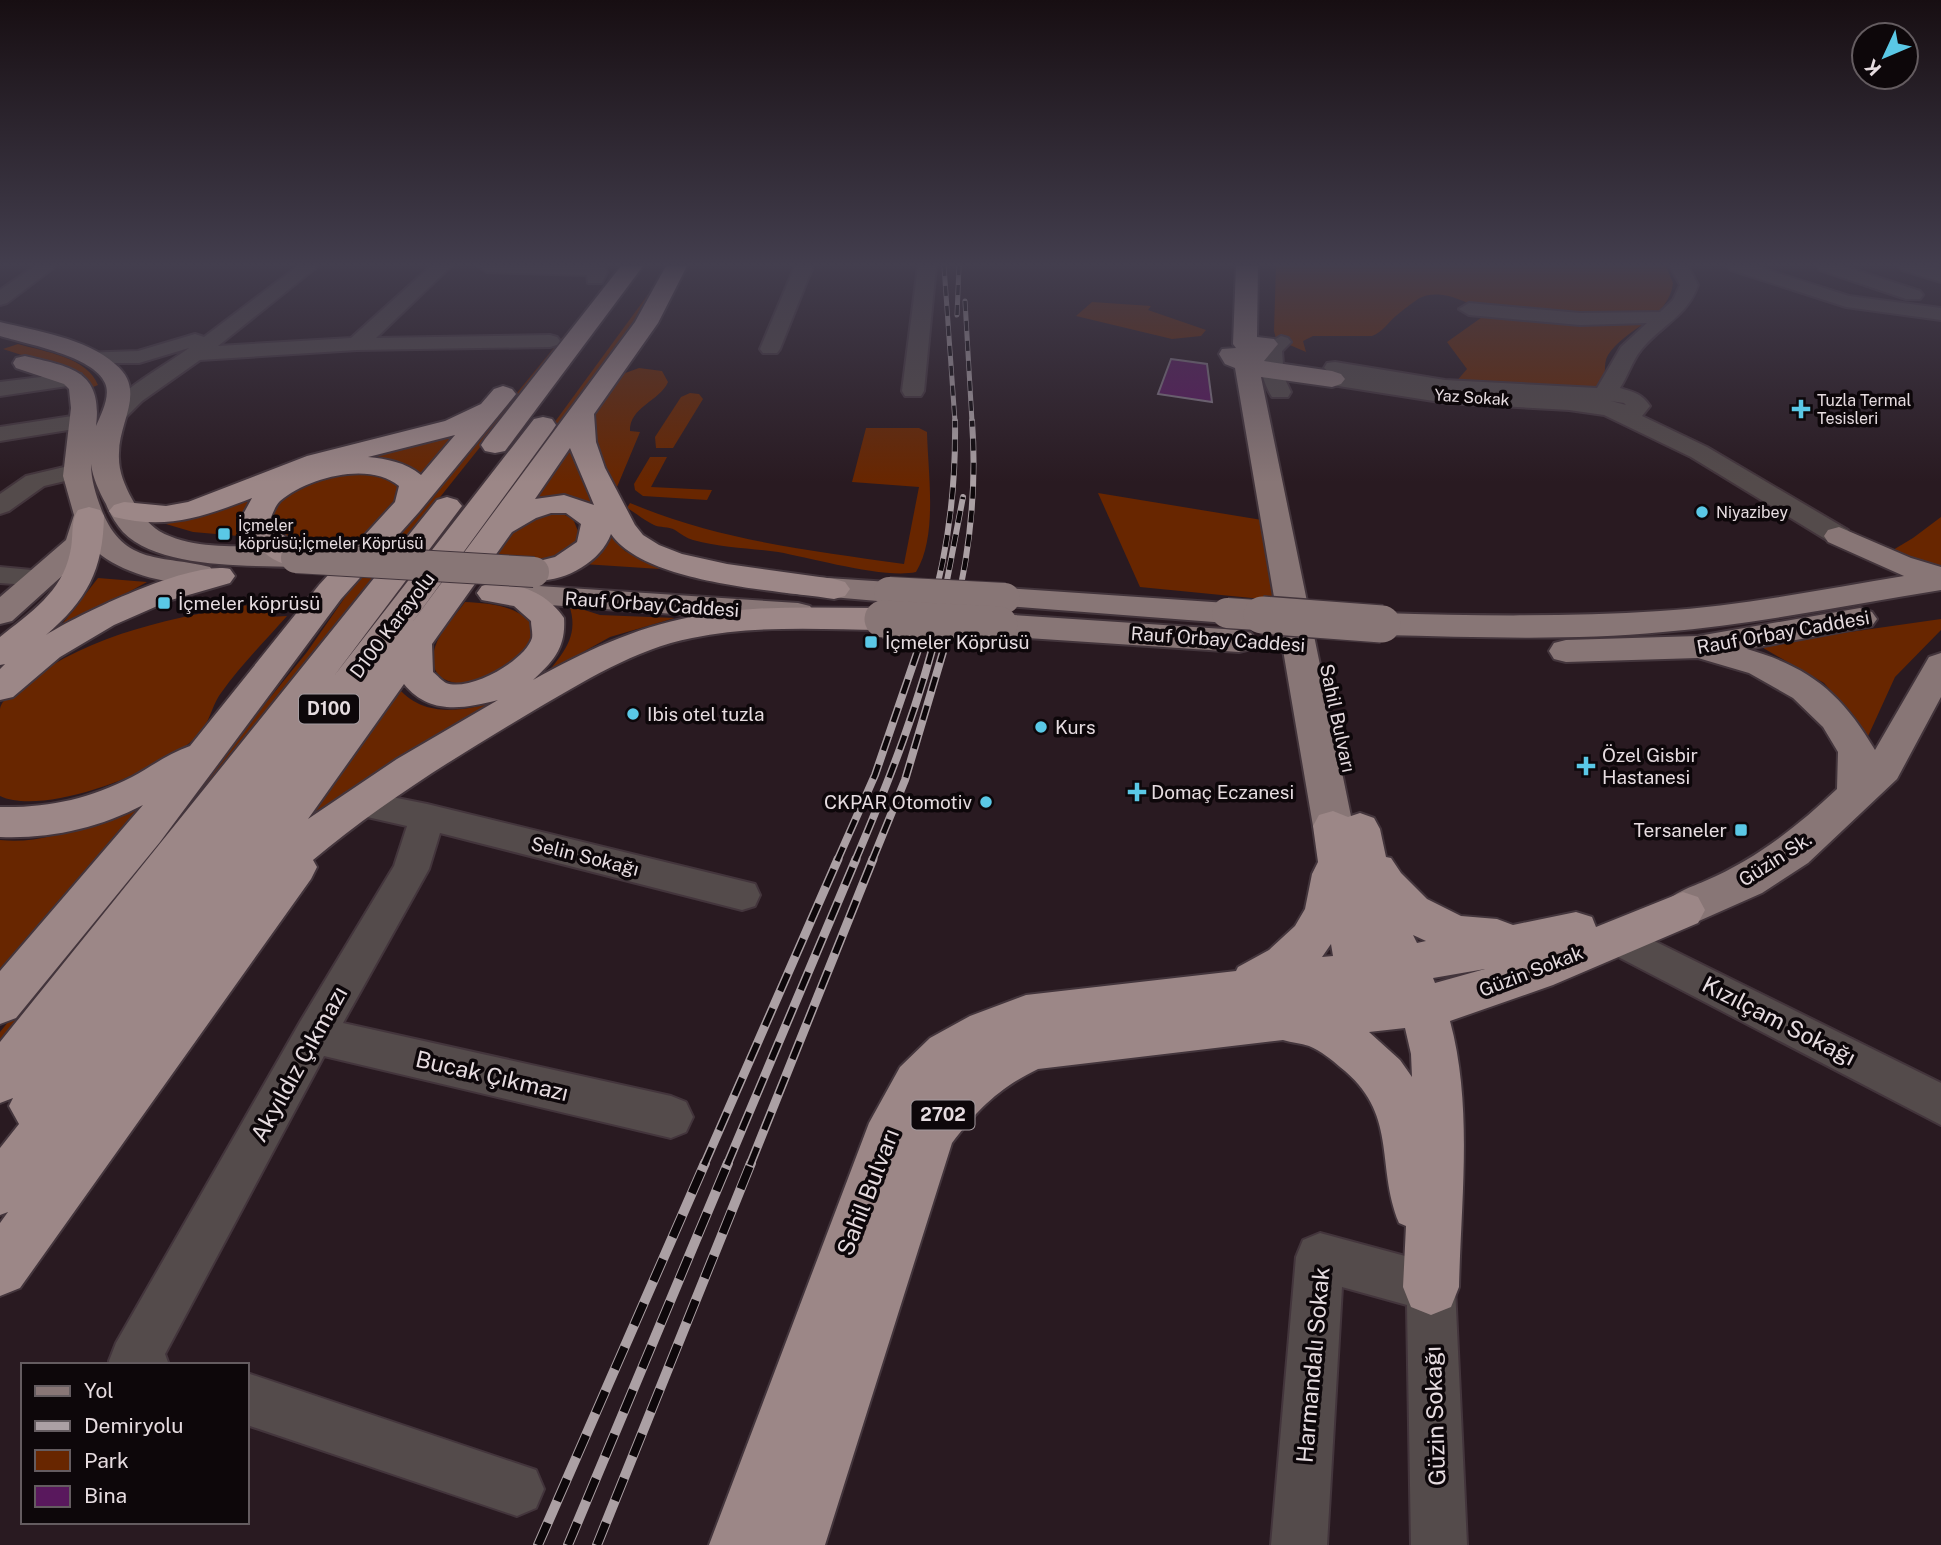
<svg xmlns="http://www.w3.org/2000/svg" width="1941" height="1545" font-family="'Public Sans',sans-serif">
	<rect width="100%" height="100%" fill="#291a21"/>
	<g fill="#682600">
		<polygon points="621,266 625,266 0,1047 0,1032 307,652 368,564 443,483"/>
		<path d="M1276,266H1666L1673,283C1669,319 1625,328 1608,355C1602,365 1608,377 1601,387L1587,388L1455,383L1467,369L1447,342L1485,315C1471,302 1438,287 1418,299C1412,303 1403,310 1397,315C1388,322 1383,332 1372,336H1313L1303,341L1306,352L1276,339L1274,331Z"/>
		<polygon points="663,274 626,336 565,422 277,802"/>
		<polygon points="1092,302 1151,306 1148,310 1206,330 1201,336 1172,339 1076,316"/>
		<path d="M18,344C45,352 87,357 98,385L93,387L77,373L3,349Z"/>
		<path d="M639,368L662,371L668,382C660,401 629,407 630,431L640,432L617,487L610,482L587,423L617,376Z"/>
		<polygon points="690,393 699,394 703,399 673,448 656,448 655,437 681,397"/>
		<polygon points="477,421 422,485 354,456"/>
		<path d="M866,428H919L927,432C928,474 938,536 916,572C884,579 812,558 778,552C750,548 722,548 693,540C686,538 681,534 675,530C668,526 660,528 654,525C645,521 636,513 627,508L630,503C721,541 808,550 904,564L919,487L852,482Z"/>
		<polygon points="568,440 598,509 525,501"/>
		<polygon points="650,457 667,457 651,487 712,490 707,500 643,496 635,490 634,484"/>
		<polygon points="303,471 246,511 250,537 193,532 149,519"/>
		<path d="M357,471L385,475L399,487L397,507L351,549L278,543L263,520C282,482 319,478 357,471Z"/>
		<polygon points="1098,493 1262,520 1273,600 1140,587"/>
		<path d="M541,512H559L573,519L578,531C574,568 521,558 495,557L514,529Z"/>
		<polygon points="1941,517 1941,570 1888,553 1913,538"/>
		<polygon points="609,531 625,551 660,569 583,564"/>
		<polygon points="98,578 147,582 70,624 63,623"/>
		<path d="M273,601L269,607L278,609L270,617L287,616C265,641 240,666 221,693C210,708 210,726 194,739C160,771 44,817 0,796C0,773 0,730 0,709C2,698 17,690 26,683C96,629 188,615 273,601Z"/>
		<path d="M465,602C488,603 512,605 530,621C550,676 416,715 435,647C440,631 455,616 465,602Z"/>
		<path d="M569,605L600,615L675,618L610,637L549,671C566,650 579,633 569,605Z"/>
		<polygon points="1941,619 1941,630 1895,677 1864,745 1851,714 1824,683 1758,645"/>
		<path d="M396,685C422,720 466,711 502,700L306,817Z"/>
		<path d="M165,792L0,988V840C57,846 114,813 165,792Z"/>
	</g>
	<polygon fill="#59185d" stroke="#817482" stroke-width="2" points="1171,359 1207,364 1212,402 1158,394"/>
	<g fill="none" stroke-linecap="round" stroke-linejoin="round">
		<g stroke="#43353c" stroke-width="4">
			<g id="minor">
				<polygon points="35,266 56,266 7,303 0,305 0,290"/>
				<path d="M298,266H318L218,346L351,338L431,266H451L376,338L550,335L557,337L560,341L557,345L550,347L357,350L200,360L142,401L119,424H103L100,419C121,388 159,370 189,348L139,363H88L81,361L77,357L81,353L138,351L195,334L204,337Z"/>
				<polygon points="478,266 595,266 605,268 607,272 602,283 588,283 587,275 487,272"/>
				<polygon points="795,266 813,266 780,349 777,353 763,353 760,349"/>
				<polygon points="918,266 936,266 924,391 921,396 905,396 902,391"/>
				<path d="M1670,266H1688L1698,285C1688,316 1660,326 1641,350C1632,361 1628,376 1620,388C1634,392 1642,394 1650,406L1642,416L1707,447L1848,530L1852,536L1848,542L1839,544L1830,542L1691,457L1604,415L1569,410L1446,403L1332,385L1324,384L1321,379L1330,373L1324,368L1327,363L1335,362L1445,380L1597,388L1621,347L1647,323L1580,325L1469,315L1459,309L1469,303L1580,313L1660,312L1673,300L1680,285ZM1611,401L1624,403L1626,405Z"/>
				<polygon points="1728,266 1755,266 1849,296 1941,308 1941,320 1846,307 1731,270"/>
				<polygon points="1817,266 1843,266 1920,291 1923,295 1920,299 1906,299 1820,270"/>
				<polygon points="1899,266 1927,266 1941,270 1941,282 1902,270"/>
				<path d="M1281,336L1288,338L1291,342L1282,351L1284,377L1291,392L1288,397H1272C1263,383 1256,360 1265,345Z"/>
				<polygon points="73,373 81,374 84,379 81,384 0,396 0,382"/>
				<polygon points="85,414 93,416 96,421 93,426 0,441 0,427"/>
				<polygon points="77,464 86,466 89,471 86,476 44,486 9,511 0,514 0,494 26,476"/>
				<polygon points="0,567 53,572 57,578 53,584 43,586 0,583"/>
				<polygon points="357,790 427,804 755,884 760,895 755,906 742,910 440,833 429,869 343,1023 671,1096 686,1102 693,1117 686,1132 671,1138 324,1056 165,1354 169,1365 110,1365 109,1361 116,1343 300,1022 394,866 407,826 345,812 340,803 345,794"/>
				<polygon points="1616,922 1941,1083 1941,1125 1603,949 1597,938 1603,927"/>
				<polygon points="1320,1233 1431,1263 1448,1270 1455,1287 1467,1545 1411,1545 1407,1305 1342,1287 1327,1545 1271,1545 1296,1257 1303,1240"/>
				<polygon points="247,1373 536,1470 544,1489 536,1508 517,1516 247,1425"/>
			</g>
		</g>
		<g stroke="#43353c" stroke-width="4">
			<g id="major">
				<polygon points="1236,266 1258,266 1257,337 1274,339 1278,344 1264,361 1332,371 1341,374 1345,379 1341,384 1332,387 1261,377 1353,826 1347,837 1333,841 1319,837 1313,826 1235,368 1225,364 1219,354 1222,349 1236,348 1233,344"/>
				<path d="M0,322C36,331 86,338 115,364C147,390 119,420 119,453C118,470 124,484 132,499C139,512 146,522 159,531C203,556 260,540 307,551L312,558L307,565L296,567C248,565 159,569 123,532C116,524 110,514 106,504C99,491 93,479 91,464C91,480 96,495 102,511C124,566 163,555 210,567L215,574L210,581C175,589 118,573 93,548L12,621L0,624V597L66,540L74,515L63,476L71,408L69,389L64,384L16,368L13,363L16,358L25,356C70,367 103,370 96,426C101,414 111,396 105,383C94,356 26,344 0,336Z"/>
				<path d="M1839,527L1911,558L1941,567V590C1849,605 1756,624 1663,632C1570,641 1475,637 1382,635L1370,632L1365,624L1370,616L1382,613C1475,616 1568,617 1660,611C1742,606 1823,589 1904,576L1828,542L1824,536L1828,530Z"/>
				<polygon points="797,576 889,582 900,585 905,592 900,599 889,602 786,593 781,586 786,579"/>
				<polygon points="493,583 798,603 810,606 815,613 810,620 798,623 482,600 477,593 482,586"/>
				<polygon points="1005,588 1227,603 1239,606 1244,613 1239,620 1227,623 993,605 989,598 993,591"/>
				<path d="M1860,608L1872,612L1877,619L1872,626L1747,649C1810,667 1842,694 1875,750L1929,657L1941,653V697L1897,779L1808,863L1762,893L1683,928L1668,923L1661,910C1670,893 1687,889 1705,881C1756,859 1797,827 1837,789L1838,752L1823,727L1793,698L1749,673L1698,658L1566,662L1554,659L1549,651L1554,643L1566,640L1698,636Z"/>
				<polygon points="999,614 1239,630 1251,633 1256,641 1251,649 1239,652 999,636 987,633 982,625 987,617"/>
			</g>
		</g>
		<g stroke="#43353c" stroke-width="4">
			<g id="highway">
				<polygon points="621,266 643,266 505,451 495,453 485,451 481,445 485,439"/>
				<path d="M666,266H687L658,323L594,414L596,442L605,468L635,525L643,535L659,545L682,554L727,564L834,579L845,582L850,589L845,596L834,599C776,590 646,584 611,534C599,566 555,587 523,579L518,572L523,565L555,557L577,542L581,524L566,513H551L536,518L512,532L432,644L433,672C437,675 442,681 446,683C469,692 525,661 532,638C533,633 531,626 531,621L514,606L482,600L477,593L482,586C512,578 547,592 564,618C566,647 554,661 533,680C583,652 634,628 691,617C754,604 819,608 883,608L895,612L900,619L895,626L883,630C820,629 754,625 692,638C635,649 583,682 533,711C457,756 381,803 313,860L317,867L311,879L20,1288L0,1296V1223L8,1212L0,1215V1148L19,1124L9,1106L13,1098L0,1103V1042L437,500L447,497L457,500L462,506L334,676L534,419L543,417L552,419L556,425L552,431L411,624L635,322ZM570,448L594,505L564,495L535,499ZM404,684C429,715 463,709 498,700L397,759L308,819Z"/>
				<path d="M503,386L512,389L516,394L512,399L419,512L341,599L160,842L16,1018L0,1024V971L143,805C99,828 50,839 0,837V807C48,808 89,799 132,777C151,767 169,753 190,746L319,585L395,502L399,486C370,461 308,477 280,501C275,506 273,513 270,520C280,539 301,542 312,558L307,565C277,572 252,545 240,520L252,498C203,517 167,530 114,517L109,511L114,505L124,502L166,506L188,502L307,456L445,421L481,404L494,389ZM455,435L421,475C405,462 387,459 368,457Z"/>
				<path d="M89,507L100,510L104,516C103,570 87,600 46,635C81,613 192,560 230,569L235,576L230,583L171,600L114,625L60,657L13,697L0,700V669L5,664L0,665V637C30,613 62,592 70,553C74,539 70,521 78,510Z"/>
				<path d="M1333,811L1348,817L1360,813L1374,818L1380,829L1386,857L1391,858L1401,873L1427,899L1461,916L1497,919L1513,925L1576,912L1592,917L1596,927L1683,892L1698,897L1705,910L1698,923L1553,985L1450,1021C1473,1106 1461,1199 1459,1287L1451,1307L1431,1315L1411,1307L1403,1287L1406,1226L1399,1223C1375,1164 1399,1113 1340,1067C1331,1059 1321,1051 1309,1046C1301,1043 1292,1043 1283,1040L1038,1069C999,1088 978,1109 952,1143L825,1545H709L869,1123L900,1067L930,1038L970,1016L1026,995L1236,971L1238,967L1269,950L1295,926L1305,909L1312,874L1318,862L1313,826L1319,815ZM1413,935L1426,941L1417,943ZM1331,944L1333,956L1322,957ZM1485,969L1435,983L1433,978ZM1405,1028L1411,1054L1412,1077L1400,1060L1369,1032Z"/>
			</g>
		</g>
		<use href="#minor" fill="#544b4b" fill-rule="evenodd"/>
		<use href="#major" fill="#887676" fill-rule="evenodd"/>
		<use href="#highway" fill="#9c8787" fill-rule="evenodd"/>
		<g stroke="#aba0a4" stroke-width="5">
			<g id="rail-far4">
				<polyline points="944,266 955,422"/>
				<polyline points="965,301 972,422"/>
				<polyline points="957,315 959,266"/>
			</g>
		</g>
		<g stroke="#aba0a4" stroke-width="6">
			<g id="rail-far3">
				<path d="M929,617C948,553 956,488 955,421"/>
				<polyline points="940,617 963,497"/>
				<path d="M954,617C970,552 977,488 972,421"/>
			</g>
		</g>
		<g stroke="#aba0a4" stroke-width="8">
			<g id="rail-far2">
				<polyline points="837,861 875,775 930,615"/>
				<path d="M855,861C889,781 921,700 941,615"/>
				<polyline points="872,861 905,780 954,615"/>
			</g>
		</g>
		<g stroke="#aba0a4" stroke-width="9">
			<g id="rail-far1">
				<polyline points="704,1165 838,859"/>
				<polyline points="727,1165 856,859"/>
				<polyline points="750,1165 873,859"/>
			</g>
		</g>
		<g stroke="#aba0a4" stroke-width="10">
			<g id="rail">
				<polyline points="538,1545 705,1163"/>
				<polyline points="568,1545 728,1163"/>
				<polyline points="597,1545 751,1163"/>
			</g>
		</g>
		<use href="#rail-far4" stroke="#0d070a" stroke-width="3.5" stroke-dasharray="10" stroke-linecap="butt"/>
		<use href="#rail-far3" stroke="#0d070a" stroke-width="4.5" stroke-dasharray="12" stroke-linecap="butt"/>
		<use href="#rail-far2" stroke="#0d070a" stroke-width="5" stroke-dasharray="15" stroke-linecap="butt"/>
		<use href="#rail-far1" stroke="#0d070a" stroke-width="6" stroke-dasharray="19" stroke-linecap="butt"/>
		<use href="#rail" stroke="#0d070a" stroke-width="8" stroke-dasharray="24" stroke-linecap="butt"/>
		<g stroke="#43353c" stroke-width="32" stroke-linecap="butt">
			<g id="major-bridge-far1">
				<polyline points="296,558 534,572"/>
				<polyline points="889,592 1005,598"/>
				<polyline points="1227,613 1286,617"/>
			</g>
		</g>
		<g stroke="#43353c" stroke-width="40" stroke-linecap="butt">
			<g id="major-bridge">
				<polyline points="1262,615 1382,624"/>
				<polyline points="883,619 999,625"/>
			</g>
		</g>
		<use href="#major-bridge-far1" stroke="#887676" stroke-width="30"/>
		<use href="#major-bridge" stroke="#887676" stroke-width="37"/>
	</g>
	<linearGradient id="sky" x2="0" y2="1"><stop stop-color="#170e12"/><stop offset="0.55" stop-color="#433e4e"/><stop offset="1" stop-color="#433e4e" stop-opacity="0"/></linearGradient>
	<rect width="1941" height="482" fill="url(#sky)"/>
	<g fill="#5ac8e6" stroke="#0d070a" stroke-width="2.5">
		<path d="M1797.5 398.5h7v7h7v7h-7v7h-7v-7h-7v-7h7z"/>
		<circle cx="1702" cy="512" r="7"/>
		<rect x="217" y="527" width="14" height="14" rx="3.5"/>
		<rect x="157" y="596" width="14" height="14" rx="3.5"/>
		<rect x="864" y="635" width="14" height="14" rx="3.5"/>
		<circle cx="633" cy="714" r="7"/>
		<circle cx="1041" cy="727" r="7"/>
		<path d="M1582.5 755.5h7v7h7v7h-7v7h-7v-7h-7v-7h7z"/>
		<path d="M1133.5 781.5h7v7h7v7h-7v7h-7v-7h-7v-7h7z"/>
		<circle cx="986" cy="802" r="7"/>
		<rect x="1734" y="823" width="14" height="14" rx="3.5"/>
	</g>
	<g text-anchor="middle" stroke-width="7" stroke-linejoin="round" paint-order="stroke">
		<g font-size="16" fill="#e6dce0" stroke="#0d070a">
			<text transform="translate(1472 397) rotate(4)" y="6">Yaz Sokak</text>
		</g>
		<g font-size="16" fill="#e6dce0" stroke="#0d070a" text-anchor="start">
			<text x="1817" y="406">Tuzla Termal<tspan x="1817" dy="18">Tesisleri</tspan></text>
			<text x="1716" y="518">Niyazibey</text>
			<text x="238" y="531">İçmeler<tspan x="238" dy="18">köprüsü;İçmeler Köprüsü</tspan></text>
		</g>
		<g fill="#0d070a" stroke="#a59ca0" stroke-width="2">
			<rect x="299" y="694.5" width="60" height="29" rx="5"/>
			<rect x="911.5" y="1100.5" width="63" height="29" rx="5"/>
		</g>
		<g font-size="18" font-weight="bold" fill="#e6dce0">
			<text x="329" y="715">D100</text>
			<text x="943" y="1121">2702</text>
		</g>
		<g font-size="19" fill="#e6dce0" stroke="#0d070a" text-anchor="start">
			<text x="178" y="610">İçmeler köprüsü</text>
			<text x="885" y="649">İçmeler Köprüsü</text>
			<text x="647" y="721">Ibis otel tuzla</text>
			<text x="1055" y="734">Kurs</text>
			<text x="1602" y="762">Özel Gisbir<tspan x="1602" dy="22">Hastanesi</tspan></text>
			<text x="1151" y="799">Domaç Eczanesi</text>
			<text x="972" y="809" text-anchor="end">CKPAR Otomotiv</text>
			<text x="1727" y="837" text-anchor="end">Tersaneler</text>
		</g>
		<g font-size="19" fill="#e6dce0" stroke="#0d070a">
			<text transform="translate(652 604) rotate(4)" y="7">Rauf Orbay Caddesi</text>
			<text transform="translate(392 625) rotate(-53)" y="7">D100 Karayolu</text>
			<text transform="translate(1783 632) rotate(-10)" y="7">Rauf Orbay Caddesi</text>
			<text transform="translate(1218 639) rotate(4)" y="7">Rauf Orbay Caddesi</text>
			<text transform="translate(1338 718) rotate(78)" y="7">Sahil Bulvarı</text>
			<text transform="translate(585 856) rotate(14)" y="7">Selin Sokağı</text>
			<text transform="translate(1775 859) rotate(-33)" y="7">Güzin Sk.</text>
			<text transform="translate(1531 971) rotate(-21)" y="7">Güzin Sokak</text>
		</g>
		<g font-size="23" fill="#e6dce0" stroke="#0d070a">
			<text transform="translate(1779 1021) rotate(27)" y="8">Kızılçam Sokağı</text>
			<text transform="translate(299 1064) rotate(-61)" y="8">Akyıldız Çıkmazı</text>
			<text transform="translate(492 1076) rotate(13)" y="8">Bucak Çıkmazı</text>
			<text transform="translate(868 1192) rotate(-69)" y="8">Sahil Bulvarı</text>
			<text transform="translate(1313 1365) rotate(-85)" y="8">Harmandalı Sokak</text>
			<text transform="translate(1435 1416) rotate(-92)" y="8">Güzin Sokağı</text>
		</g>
	</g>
	<rect x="21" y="1363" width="228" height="161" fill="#0d070a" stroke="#645c60" stroke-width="2"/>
	<rect x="35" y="1386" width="35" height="10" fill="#887676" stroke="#645c60" stroke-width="2"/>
	<text x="84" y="1398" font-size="21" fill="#e6dce0">Yol</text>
	<rect x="35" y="1421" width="35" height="10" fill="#aba0a4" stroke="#645c60" stroke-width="2"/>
	<text x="84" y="1433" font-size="21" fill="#e6dce0">Demiryolu</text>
	<rect x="35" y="1450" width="35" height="21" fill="#682600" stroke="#645c60" stroke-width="2"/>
	<text x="84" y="1468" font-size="21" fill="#e6dce0">Park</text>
	<rect x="35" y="1486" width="35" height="21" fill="#59185d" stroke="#645c60" stroke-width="2"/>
	<text x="84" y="1503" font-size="21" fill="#e6dce0">Bina</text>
	<g transform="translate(1885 56) rotate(226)"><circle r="33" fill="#0d070a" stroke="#645c60" stroke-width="2"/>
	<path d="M0-5L12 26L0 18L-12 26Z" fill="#5ac8e6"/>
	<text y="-10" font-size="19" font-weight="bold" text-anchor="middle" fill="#e6dce0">K</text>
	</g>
</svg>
